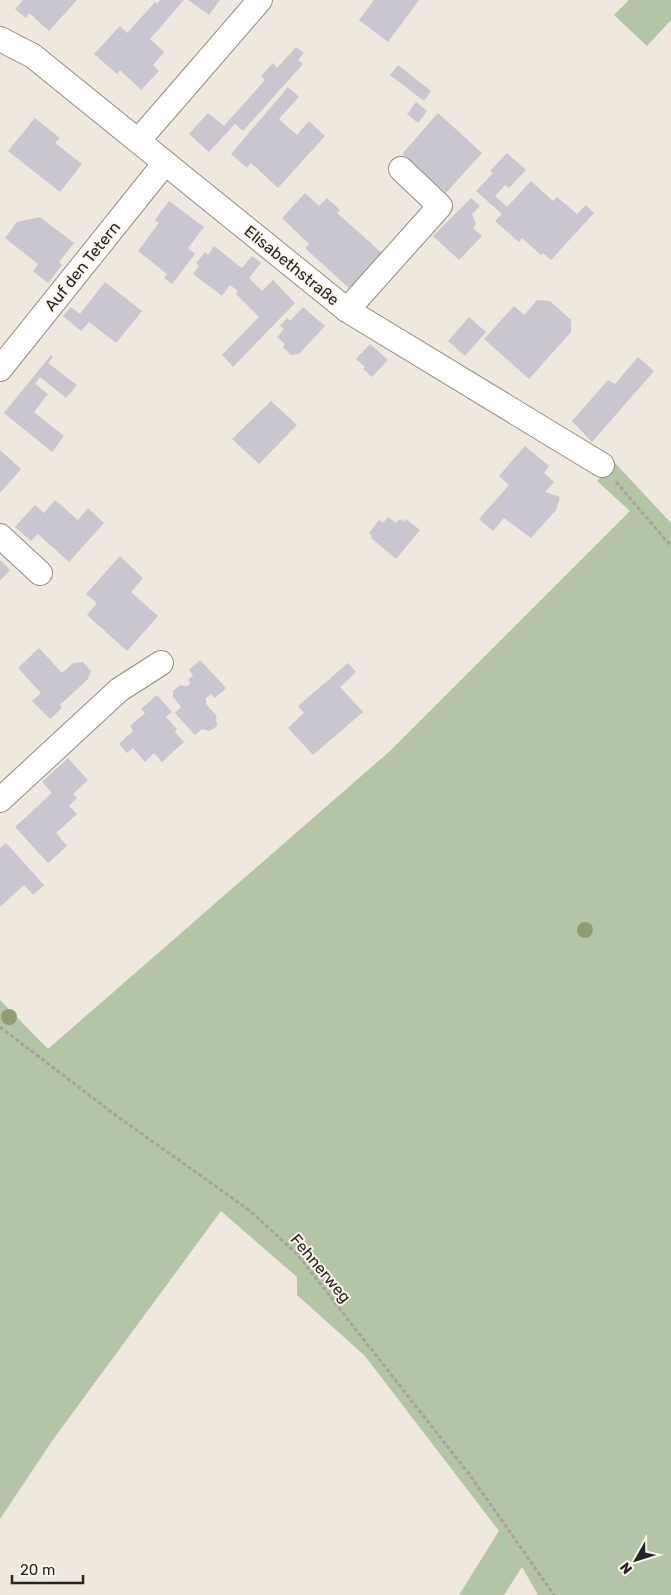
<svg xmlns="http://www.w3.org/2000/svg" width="671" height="1595" font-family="Rubik,sans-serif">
	<rect width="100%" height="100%" fill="#eee8df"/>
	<g fill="#b4c4a7">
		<polygon points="629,0 671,0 671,20 647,46 614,15"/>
		<polygon points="614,462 671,523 671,1595 538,1595 522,1567 504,1595 459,1595 499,1531 365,1356 297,1295 297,1277 221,1211 52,1441 0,1519 0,1000 48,1049 390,751 630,511 597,481"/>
	</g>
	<g fill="#c9c6d0">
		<polygon points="23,0 77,0 49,31 29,13 26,18 15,9"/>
		<polygon points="160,0 184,0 150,39 164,52 153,65 159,71 141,90 120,70 117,74 94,54 120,26 127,33 155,2 157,4"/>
		<polygon points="188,0 220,0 209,15"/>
		<polygon points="374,0 419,0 388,42 359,20"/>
		<polygon points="296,47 304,53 298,60 303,64 243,131 235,124 209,152 189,134 208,113 224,126 265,80 261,76 273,63 277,68"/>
		<polygon points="398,65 431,91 424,101 390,75"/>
		<polygon points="288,87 299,97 279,119 297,135 309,121 325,136 278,188 251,163 247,168 231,154"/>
		<polygon points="416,102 427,111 418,123 407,114"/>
		<polygon points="438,113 482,153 446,193 402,154"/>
		<polygon points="35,118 60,138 55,143 82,164 60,192 8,151"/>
		<polygon points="507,153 526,170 509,188 505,185 495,196 507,207 531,181 553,201 557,197 577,214 586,205 594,213 551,260 543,253 541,255 522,238 519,242 495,221 502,214 476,191 493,173 490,171"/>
		<polygon points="305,193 319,206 327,198 340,210 337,213 382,253 350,289 305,248 309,244 282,218"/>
		<polygon points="471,198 480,206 472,214 476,224 473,228 482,236 459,260 433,236"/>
		<polygon points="169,201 204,227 188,248 195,254 172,284 164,278 167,274 138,251 159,223 155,220"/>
		<polygon points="40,217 74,243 59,262 62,265 48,283 33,271 38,264 5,238 17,222"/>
		<polygon points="214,246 242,268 252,256 261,263 249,278 262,291 273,280 295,303 233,367 222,355 259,317 236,294 238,291 230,285 222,296 193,274 199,266 196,263 205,252 208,255"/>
		<polygon points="105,282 142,311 116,343 89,322 81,331 63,316 71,307 80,314"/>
		<polygon points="537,300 550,301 571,320 571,332 529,379 484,339 514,306 524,315"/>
		<polygon points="303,307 325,326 299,354 291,355 283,347 285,344 277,337 284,329 280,326 287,318 290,321"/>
		<polygon points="469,317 486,332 465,356 448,341"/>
		<polygon points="370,344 388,360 372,377 363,369 365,367 356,359"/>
		<polygon points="51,355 53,357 48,363 77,385 66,398 40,377 35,384 48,394 34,412 64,436 52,452 4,413"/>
		<polygon points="638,357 654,371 592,442 572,421 608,380 615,384"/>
		<polygon points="271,401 297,425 259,464 232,439"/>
		<polygon points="525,446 549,466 544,473 554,482 545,492 560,497 556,510 531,538 504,518 493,531 479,519 509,485 499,476"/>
		<polygon points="0,450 21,469 0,493"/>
		<polygon points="55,500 78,520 88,508 104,523 69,562 38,534 31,541 15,527 35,505 44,513"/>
		<polygon points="388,517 396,523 400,519 404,522 406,519 420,530 396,559 371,538 372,536 369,533 379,520 383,523"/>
		<polygon points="120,556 143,578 131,592 158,616 127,651 87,615 97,603 86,594"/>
		<polygon points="0,560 10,570 0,581"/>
		<polygon points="39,648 62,673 73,663 83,662 91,671 88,679 60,705 62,708 50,719 32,701 41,693 18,668"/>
		<polygon points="200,660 226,688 215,698 211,694 206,698 206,704 216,715 217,726 210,731 202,729 195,735 175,713 181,707 173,697 173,691 180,685 187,686 190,684 189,679 193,676 189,670"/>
		<polygon points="348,663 356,672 340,687 363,712 313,755 288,728 304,713 298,706"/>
		<polygon points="157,695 172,712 166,717 177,729 175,732 184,742 162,762 154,753 145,762 133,748 127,753 119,744 133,731 130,726 145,713 141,709"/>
		<polygon points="68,758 88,780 73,794 77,798 69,806 77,814 56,833 67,846 48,863 15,827 52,793 42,782"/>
		<polygon points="6,843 44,885 33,895 24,885 0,907 0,848"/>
	</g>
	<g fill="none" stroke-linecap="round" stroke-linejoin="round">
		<g stroke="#928c84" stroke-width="26">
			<g id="minor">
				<polyline points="0,39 33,56 347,310 602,465"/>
				<polyline points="138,141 260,0"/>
				<polyline points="347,310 440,206 401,169"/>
				<polyline points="0,369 165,163"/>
				<polyline points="0,536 40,573"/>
				<polyline points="0,800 119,690 161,663"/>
			</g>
		</g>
		<g stroke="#a7a29c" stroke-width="3" stroke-dasharray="4 2.5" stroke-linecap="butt">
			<polyline points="616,482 671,546"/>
			<polyline points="0,1027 114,1114 249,1210 297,1254 472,1478 554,1595"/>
		</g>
		<use href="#minor" stroke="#fff" stroke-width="24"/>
	</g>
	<g fill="#8e9d74">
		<circle cx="585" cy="930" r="8"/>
		<circle cx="9" cy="1017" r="8"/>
	</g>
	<g text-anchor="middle" stroke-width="4" stroke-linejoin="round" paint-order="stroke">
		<g font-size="16" fill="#272522" stroke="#fbf5ec">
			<text transform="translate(292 265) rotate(39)" y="6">Elisabethstraße</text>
			<text transform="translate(82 266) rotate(-51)" y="6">Auf den Tetern</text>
			<text transform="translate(321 1268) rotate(50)" y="6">Fehnerweg</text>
		</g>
	</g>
	<g transform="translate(636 1560) rotate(231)" stroke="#fbf5ec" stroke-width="4" paint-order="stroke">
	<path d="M0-4L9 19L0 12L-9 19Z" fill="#272522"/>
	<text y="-8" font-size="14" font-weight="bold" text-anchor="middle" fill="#272522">N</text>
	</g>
	<path d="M12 1575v8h71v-8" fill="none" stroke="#272522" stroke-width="2.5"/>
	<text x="20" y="1575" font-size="15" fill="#272522" stroke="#fbf5ec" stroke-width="4" paint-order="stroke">20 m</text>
</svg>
